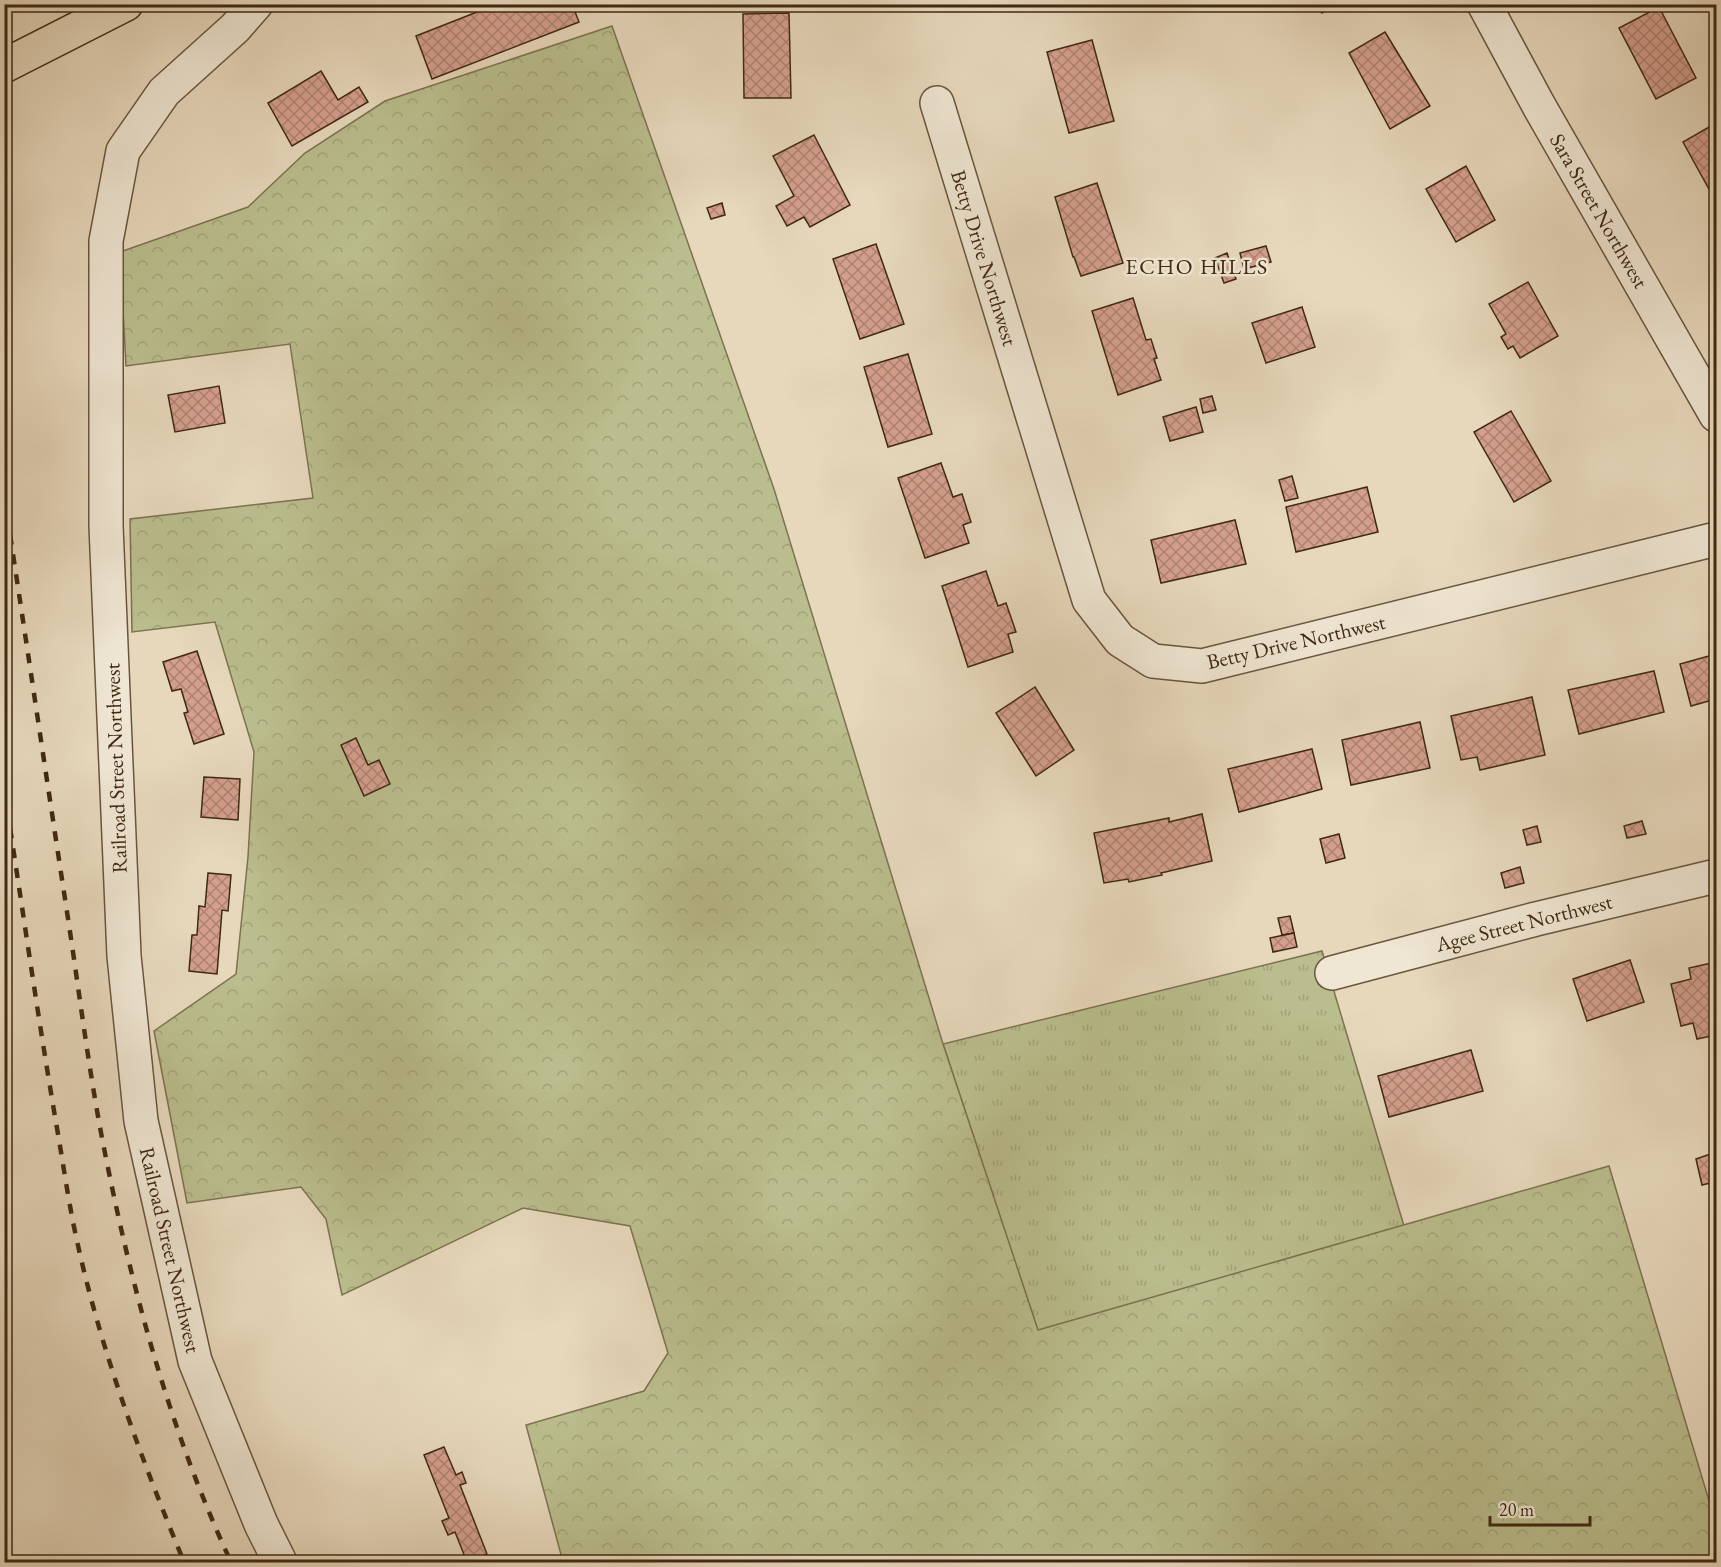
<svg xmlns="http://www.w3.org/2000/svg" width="1721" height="1567" font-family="'EB Garamond',serif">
	<defs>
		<pattern id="grass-tufts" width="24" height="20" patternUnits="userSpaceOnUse" patternTransform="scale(1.5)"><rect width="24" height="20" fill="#babd8d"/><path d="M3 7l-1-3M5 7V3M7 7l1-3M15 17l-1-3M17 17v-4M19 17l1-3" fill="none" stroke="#a1a279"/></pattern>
		<pattern id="forest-crowns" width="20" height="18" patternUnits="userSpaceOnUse" patternTransform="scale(1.5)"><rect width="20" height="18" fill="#babd8d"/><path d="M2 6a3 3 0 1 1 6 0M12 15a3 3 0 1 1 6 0" fill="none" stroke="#a1a279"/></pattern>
		<pattern id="building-cross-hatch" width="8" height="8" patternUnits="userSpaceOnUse" patternTransform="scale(1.5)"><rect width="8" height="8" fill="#d59f8d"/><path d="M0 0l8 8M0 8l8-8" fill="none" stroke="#ae8272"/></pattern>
	</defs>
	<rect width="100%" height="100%" fill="#e7d8bc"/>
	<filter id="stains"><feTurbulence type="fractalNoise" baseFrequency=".00333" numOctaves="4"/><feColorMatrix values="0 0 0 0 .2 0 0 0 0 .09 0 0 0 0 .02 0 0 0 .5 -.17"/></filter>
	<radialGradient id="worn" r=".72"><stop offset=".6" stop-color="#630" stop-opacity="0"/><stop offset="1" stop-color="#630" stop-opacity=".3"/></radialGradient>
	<polygon fill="url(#grass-tufts)" stroke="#7c7350" stroke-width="1.5" points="1322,951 1404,1226 1038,1331 943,1044"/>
	<polygon fill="url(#forest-crowns)" stroke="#7c7350" stroke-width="1.5" points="612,26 774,489 943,1044 1038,1330 1609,1166 1716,1524 1716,1562 563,1562 526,1425 644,1391 668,1353 630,1226 523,1208 342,1295 326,1219 301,1187 187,1203 154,1031 236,974 248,857 254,752 215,622 132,632 130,519 313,498 290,344 126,366 120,252 248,207 305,153 385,101"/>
	<g fill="url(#building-cross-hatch)" stroke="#3f2913" stroke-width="1.5">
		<polygon points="474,4 572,4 579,22 432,79 416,36 477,12"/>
		<polygon points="1317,4 1337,4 1322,13"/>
		<polygon points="1659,7 1696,78 1656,99 1619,28"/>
		<polygon points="789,13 791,98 744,98 743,14"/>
		<polygon points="1385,32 1430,106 1390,129 1349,53"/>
		<polygon points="1092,40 1114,121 1069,133 1047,52"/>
		<polygon points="321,71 338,100 359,87 368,102 292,146 268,103"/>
		<polygon points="1716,123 1716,200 1715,200 1683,142"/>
		<polygon points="814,135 850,205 810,227 804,217 787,226 776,206 794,196 773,156"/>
		<polygon points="1466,166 1495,220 1456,242 1426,189"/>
		<polygon points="1097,183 1123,263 1081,276 1074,257 1073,257 1055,197"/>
		<polygon points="722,203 725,215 711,219 707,208"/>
		<polygon points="876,244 904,324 860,339 833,259"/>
		<polygon points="1266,246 1271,262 1244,269 1240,253"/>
		<polygon points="1227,253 1236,279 1224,283 1215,258"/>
		<polygon points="1528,282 1558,336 1520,358 1513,346 1508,349 1501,337 1506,334 1489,304"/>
		<polygon points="1133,298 1146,340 1151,339 1157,358 1154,359 1161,380 1118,395 1092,311"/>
		<polygon points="1302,307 1315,347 1266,363 1252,323"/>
		<polygon points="908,354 932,434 888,447 864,367"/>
		<polygon points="219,386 225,423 175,432 168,395"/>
		<polygon points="1212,396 1216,410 1203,413 1200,399"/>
		<polygon points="1196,407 1203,432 1170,441 1163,417"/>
		<polygon points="1511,411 1551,481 1514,502 1474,432"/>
		<polygon points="941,463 953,497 962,494 971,522 963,525 969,543 925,558 898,478"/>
		<polygon points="1292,476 1298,498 1285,501 1279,480"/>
		<polygon points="1367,487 1378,532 1296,552 1286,507"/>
		<polygon points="1235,520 1246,564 1161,583 1151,540"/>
		<polygon points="986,571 998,606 1006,603 1016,632 1008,634 1013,652 968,667 942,586"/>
		<polygon points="197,651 224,734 194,744 184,713 188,712 181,689 172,691 163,662"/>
		<polygon points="1716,654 1716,699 1691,706 1680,664"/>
		<polygon points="1654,671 1664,712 1579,734 1568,690"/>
		<polygon points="1035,687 1074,750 1036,776 996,713"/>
		<polygon points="1532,697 1545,755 1480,770 1477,757 1461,760 1451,716"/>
		<polygon points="1420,722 1430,768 1351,785 1342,740"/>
		<polygon points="356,738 368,765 379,760 390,784 364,796 341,745"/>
		<polygon points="1312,749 1322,789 1239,812 1228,769"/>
		<polygon points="204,777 240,779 238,820 201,817"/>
		<polygon points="1202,814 1212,861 1161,873 1162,875 1129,882 1128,879 1104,883 1094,833 1169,818 1169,822"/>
		<polygon points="1642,821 1646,834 1627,838 1624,826"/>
		<polygon points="1537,826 1541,842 1527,845 1523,830"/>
		<polygon points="1339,834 1345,858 1326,863 1320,839"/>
		<polygon points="1520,867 1524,883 1505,888 1501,873"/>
		<polygon points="208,873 231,875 228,911 222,910 217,974 189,971 192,935 197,935 199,906 205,907"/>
		<polygon points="1290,916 1294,933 1282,935 1278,918"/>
		<polygon points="1294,933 1297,947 1273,952 1270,938"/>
		<polygon points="1630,960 1644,1002 1587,1021 1573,979"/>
		<polygon points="1716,962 1716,1035 1697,1039 1693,1023 1681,1026 1671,984 1691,979 1689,968"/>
		<polygon points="1471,1050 1483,1091 1389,1117 1378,1076"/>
		<polygon points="1716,1152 1716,1195 1714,1182 1702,1185 1696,1159"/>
		<polygon points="444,1447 456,1475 462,1472 466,1483 460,1485 487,1554 467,1562 455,1532 448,1535 442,1521 449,1518 424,1455"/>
	</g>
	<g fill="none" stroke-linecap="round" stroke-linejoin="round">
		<g stroke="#69553d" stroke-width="36">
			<g id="minor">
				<polyline points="256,4 235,28 164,92 123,151 106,241 106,526 124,956 141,1121 195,1361 261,1524 280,1562"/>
				<polyline points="1484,4 1539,106 1716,415"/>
				<polyline points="937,103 1089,600 1120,640 1153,661 1202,666 1716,539"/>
				<polyline points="1332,973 1536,919 1716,876"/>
			</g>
		</g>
		<g stroke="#3f2913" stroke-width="36">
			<polyline id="major" points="4,66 126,4"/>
		</g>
		<use href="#minor" stroke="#efe6d3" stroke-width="33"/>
		<use href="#major" stroke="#e7d8bc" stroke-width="33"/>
		<g stroke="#3f2913" stroke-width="4.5" stroke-dasharray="10 10" stroke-linecap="butt">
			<path d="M4,495C26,639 47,782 69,925C80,998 89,1071 103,1143C131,1286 169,1429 231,1562"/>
			<path d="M4,789C22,904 38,1019 58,1134C64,1169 69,1205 77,1241C101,1351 141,1458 184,1562"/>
		</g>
	</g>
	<g text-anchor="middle" stroke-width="5" stroke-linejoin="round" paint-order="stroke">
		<g font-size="21" fill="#3f2913" stroke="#efe6d3">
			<text transform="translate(1599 211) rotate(60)" y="7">Sara Street Northwest</text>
			<text transform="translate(984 258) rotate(73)" y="7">Betty Drive Northwest</text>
			<text transform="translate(1296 642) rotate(-13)" y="7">Betty Drive Northwest</text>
			<text transform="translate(116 768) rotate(-92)" y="7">Railroad Street Northwest</text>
			<text transform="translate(1524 923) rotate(-14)" y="7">Agee Street Northwest</text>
			<text transform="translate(170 1250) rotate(77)" y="7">Railroad Street Northwest</text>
		</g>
		<g font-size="22" letter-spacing="1.5" fill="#3f2913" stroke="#efe6d3">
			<text x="1197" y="274">ECHO HILLS</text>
		</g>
	</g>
	<rect width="1721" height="1567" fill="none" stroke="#e7d8bc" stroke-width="24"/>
	<rect x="6" y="6" width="1709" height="1555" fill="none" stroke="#3f2913" stroke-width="3"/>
	<rect x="12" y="12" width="1697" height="1543" fill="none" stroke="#3f2913" stroke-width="1.5"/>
	<path d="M1490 1516v9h100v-9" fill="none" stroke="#3f2913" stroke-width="3"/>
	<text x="1499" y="1516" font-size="18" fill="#3f2913" stroke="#efe6d3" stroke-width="4.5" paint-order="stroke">20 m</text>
	<rect width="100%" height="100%" filter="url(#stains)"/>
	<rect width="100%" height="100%" fill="url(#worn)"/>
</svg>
